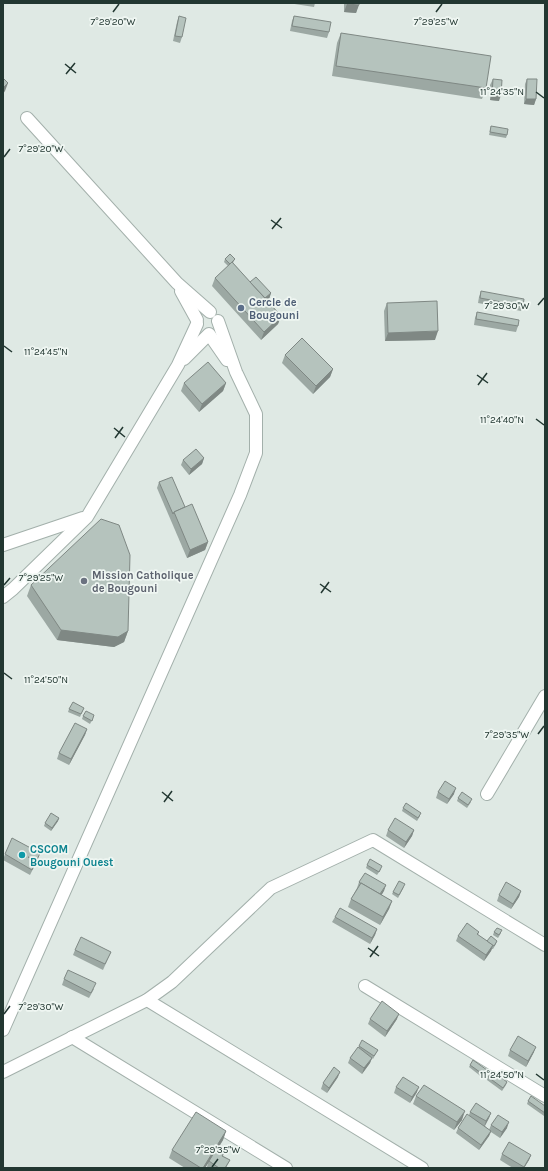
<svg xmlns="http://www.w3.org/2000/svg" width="548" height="1171" font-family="Karla,sans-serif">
	<rect width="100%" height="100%" fill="#dfe9e4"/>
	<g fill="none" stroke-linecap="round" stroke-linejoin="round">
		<g stroke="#a3b0ab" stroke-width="14">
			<g id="minor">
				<polyline points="27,118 177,283 210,312"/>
				<polyline points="181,291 197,320"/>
				<polyline points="184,359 209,334 227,360"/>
				<polyline points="3,545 83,518"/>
				<polyline points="3,597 13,589 87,517 178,365 197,324"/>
				<polyline points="487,794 545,696"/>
				<polyline points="365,986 545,1096"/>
				<polyline points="147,1000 422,1168"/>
				<polyline points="3,1030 240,495 256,453 256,414 236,372 218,321"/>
				<polyline points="72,1037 286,1168"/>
				<polyline points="3,1072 147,1000 172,982 271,888 373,840 545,945"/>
			</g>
		</g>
		<use href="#minor" stroke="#fff" stroke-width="12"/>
	</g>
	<g fill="#9ca8a3">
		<polygon points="288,3 315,3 314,7"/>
		<polygon points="344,3 359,3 356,13 344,12"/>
		<polygon points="179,16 182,37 180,43 173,41 177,22"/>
		<polygon points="294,16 329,32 327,38 290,31 292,21"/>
		<polygon points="341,33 486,88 482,99 332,76 337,43"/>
		<polygon points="493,79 499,101 490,100 490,85"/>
		<polygon points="527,79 536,99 534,105 524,104 525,84"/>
		<polygon points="491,126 507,135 506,138 489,135"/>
		<polygon points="225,259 235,259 233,263 250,282 271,293 269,299 267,300 281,316 278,324 261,340 212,286 215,278 228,266 224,262"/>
		<polygon points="481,291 523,306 521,311 478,303 479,297"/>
		<polygon points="387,303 435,340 385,341 384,311"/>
		<polygon points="477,312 518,326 516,332 474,325 475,318"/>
		<polygon points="285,355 333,369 330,377 313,394 282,363"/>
		<polygon points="184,383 226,383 223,391 199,412 181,391"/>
		<polygon points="204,458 202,464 189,475 181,465 183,460"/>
		<polygon points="159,482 185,507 208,542 205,550 187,558 157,488"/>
		<polygon points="31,585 128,631 124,642 114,647 57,640 27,596"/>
		<polygon points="84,708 80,717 68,712 69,709"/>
		<polygon points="83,716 93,718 90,724 82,719"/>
		<polygon points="87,729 85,735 69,765 57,759 59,753"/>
		<polygon points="438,792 454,794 447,804 436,798"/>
		<polygon points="458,798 471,802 467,808 457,801"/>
		<polygon points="403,808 420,816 417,821 402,811"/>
		<polygon points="59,818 58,821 51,831 44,826 45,823"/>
		<polygon points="388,830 414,830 412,836 404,848 386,836"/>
		<polygon points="5,854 38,858 34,867 30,875 3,860"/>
		<polygon points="367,865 381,869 377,875 366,868"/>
		<polygon points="359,882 386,885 381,895 392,901 389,909 380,925 348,907 351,899 357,888"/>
		<polygon points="404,887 398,898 392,894 393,892"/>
		<polygon points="521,891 519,897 511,909 497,901 499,895"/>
		<polygon points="335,917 377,929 375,935 370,944 332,922"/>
		<polygon points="479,932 478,935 487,941 497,941 496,944 493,949 492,949 491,951 484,961 456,941 458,936"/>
		<polygon points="494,932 501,933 498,938 493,935"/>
		<polygon points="75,950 111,952 103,970 73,955"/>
		<polygon points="64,979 94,989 89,998 62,985"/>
		<polygon points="370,1019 397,1019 385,1037 368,1024"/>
		<polygon points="359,1046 378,1050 373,1059 372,1058 370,1063 362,1074 348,1063 350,1058 358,1048"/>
		<polygon points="510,1050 534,1052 526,1067 508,1056"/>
		<polygon points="470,1065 487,1070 486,1073 483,1078 469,1067"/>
		<polygon points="338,1077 327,1093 321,1089 323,1083"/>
		<polygon points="488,1077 507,1082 506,1085 502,1091 487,1080"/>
		<polygon points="396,1087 417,1092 410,1103 394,1093"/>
		<polygon points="416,1096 462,1120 454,1130 413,1104"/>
		<polygon points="528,1101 545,1106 544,1116 527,1104"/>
		<polygon points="470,1112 491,1113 489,1118 485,1126 489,1130 491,1125 507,1128 500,1138 491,1132 489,1136 479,1150 456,1133 458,1128 469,1115"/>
		<polygon points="226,1131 223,1140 218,1149 224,1153 223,1156 230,1160 226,1168 208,1168 207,1167 208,1163 205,1168 185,1168 169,1158 172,1150"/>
		<polygon points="502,1154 531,1155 529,1160 524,1168 513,1168 500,1160"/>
	</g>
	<g fill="#7f8884">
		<polygon points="347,4 359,5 356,13 344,12"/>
		<polygon points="8,83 5,91 3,94 3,88"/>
		<polygon points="492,95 501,95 499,101 490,100"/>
		<polygon points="526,99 536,99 534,105 524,104"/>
		<polygon points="271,293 269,299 261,306 263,300"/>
		<polygon points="281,316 278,324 261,340 264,332"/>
		<polygon points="438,331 435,340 385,341 388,333"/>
		<polygon points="333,369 330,377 313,394 316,386"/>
		<polygon points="226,383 223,391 199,412 202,404"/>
		<polygon points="204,458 202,464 189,475 191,469"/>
		<polygon points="208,542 205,550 187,558 190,550"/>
		<polygon points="61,630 128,631 124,642 114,647 57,640"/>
		<polygon points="87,729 85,735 69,765 71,759"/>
		<polygon points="456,788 454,794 447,804 449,799"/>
		<polygon points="59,818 58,821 51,831 52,828"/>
		<polygon points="414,830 412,836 404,848 406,842"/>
		<polygon points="386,885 384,891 378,901 380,895"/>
		<polygon points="521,891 519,897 511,909 513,904"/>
		<polygon points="392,901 389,909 380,925 383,917"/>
		<polygon points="377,929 375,935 370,944 372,938"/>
		<polygon points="493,945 491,951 484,961 486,955"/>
		<polygon points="399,1014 397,1019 385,1037 387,1031"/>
		<polygon points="536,1047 534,1052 526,1067 528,1061"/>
		<polygon points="372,1058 370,1063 362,1074 364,1068"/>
		<polygon points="340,1072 338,1077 327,1093 329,1088"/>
		<polygon points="419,1087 417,1092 410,1103 412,1097"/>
		<polygon points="465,1111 462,1120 454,1130 457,1122"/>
		<polygon points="491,1113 489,1118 484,1127 486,1121"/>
		<polygon points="509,1122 507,1128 500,1138 502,1132"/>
		<polygon points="226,1131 223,1140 205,1168 203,1168"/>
		<polygon points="491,1131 489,1136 479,1150 481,1145"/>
		<polygon points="531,1155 529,1160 524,1168 523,1168"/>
	</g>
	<g fill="#b5c3bd" stroke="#7f8884">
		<polygon points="347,3 359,3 359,5 347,4"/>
		<polygon points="179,16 186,18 182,37 175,36"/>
		<polygon points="294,16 331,22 329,32 292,26"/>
		<polygon points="341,33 491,56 486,88 336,66"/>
		<polygon points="3,78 8,83 3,88"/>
		<polygon points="493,79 502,80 501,95 492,95"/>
		<polygon points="527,79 537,79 536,99 526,99"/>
		<polygon points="491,126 508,129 507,135 490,132"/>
		<polygon points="230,254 235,259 230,264 225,259"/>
		<polygon points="232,262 281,316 264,332 215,278"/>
		<polygon points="256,277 271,293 265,298 250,282"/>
		<polygon points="481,291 524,299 523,306 480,298"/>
		<polygon points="437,301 438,331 388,333 387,303"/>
		<polygon points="477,312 519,320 518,326 476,319"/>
		<polygon points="302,338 333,369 316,386 285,355"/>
		<polygon points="208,362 226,383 202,404 184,383"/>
		<polygon points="196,449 204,458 191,469 183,460"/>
		<polygon points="172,477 185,507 174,512 173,514 159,482"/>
		<polygon points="192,504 208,542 190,550 174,512"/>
		<polygon points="101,519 119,525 130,555 128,631 118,637 61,630 31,585"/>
		<polygon points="73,702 84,708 81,714 69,709"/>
		<polygon points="86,711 94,715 92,721 83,716"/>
		<polygon points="75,723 87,729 71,759 59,753"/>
		<polygon points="445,781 456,788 449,799 438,792"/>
		<polygon points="462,792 472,799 468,805 458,798"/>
		<polygon points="406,803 421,813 418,818 403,808"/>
		<polygon points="51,813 59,818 52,828 45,823"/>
		<polygon points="395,818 414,830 406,842 388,830"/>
		<polygon points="12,838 40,853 37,860 28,857 36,861 32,870 5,854"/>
		<polygon points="370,859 382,866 379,872 367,865"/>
		<polygon points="365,873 386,885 380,894 361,883 360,883 359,882"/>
		<polygon points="399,881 405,884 399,895 393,892"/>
		<polygon points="506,882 521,891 513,904 499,895"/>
		<polygon points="361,883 392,901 383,917 351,899"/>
		<polygon points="340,908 377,929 372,938 335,917"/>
		<polygon points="467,923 479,932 477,934 493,945 486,955 458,936"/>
		<polygon points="497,928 502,930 499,935 494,932"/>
		<polygon points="491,936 497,941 494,946 487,941"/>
		<polygon points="81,937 111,952 105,964 75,950"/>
		<polygon points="68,970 96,983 91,993 64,979"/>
		<polygon points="382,1001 399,1014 387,1031 370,1019"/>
		<polygon points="518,1036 536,1047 528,1061 510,1050"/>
		<polygon points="362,1040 378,1050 374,1056 359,1046"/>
		<polygon points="358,1047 372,1058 364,1068 350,1058"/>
		<polygon points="473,1060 487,1070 484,1075 470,1065"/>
		<polygon points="334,1067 340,1072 329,1088 323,1083"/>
		<polygon points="492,1071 507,1082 503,1088 488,1077"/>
		<polygon points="403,1077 419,1087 412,1097 396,1087"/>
		<polygon points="424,1085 465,1111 457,1122 416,1096"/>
		<polygon points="531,1096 545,1106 545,1113 528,1101"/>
		<polygon points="476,1103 491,1113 486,1121 470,1112"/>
		<polygon points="196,1112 226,1131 203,1168 201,1168 172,1150"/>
		<polygon points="467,1114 491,1131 481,1145 458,1128"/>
		<polygon points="498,1115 509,1122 502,1132 491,1125"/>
		<polygon points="509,1142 531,1155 524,1167 502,1154"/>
		<polygon points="217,1148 224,1153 222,1156 230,1160 225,1168 219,1168 209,1161"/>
	</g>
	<path fill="none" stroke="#223731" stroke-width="1.5" d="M113,12L119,4M436,12L442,4M65,64L76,73M66,74L75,63M536,92L544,98M4,157L10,149M271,220L282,228M272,229L281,218M538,305L544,298M4,346L12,352M477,375L488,383M478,385L487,373M536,419L544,425M114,428L125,437M115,438L123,427M320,584L331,592M4,585L10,578M321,593L329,582M4,673L12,679M538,734L544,726M162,792L173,801M164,802L172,791M368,948L379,956M370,957L378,946M4,1014L10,1006M536,1074L544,1080M212,1167L218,1159"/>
	<circle fill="#5c6f8a" stroke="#eff6f2" stroke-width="1.5" cx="241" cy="308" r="4"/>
	<circle fill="#6b7280" stroke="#eff6f2" stroke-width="1.5" cx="84" cy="581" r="4"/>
	<circle fill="#0f9aa8" stroke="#eff6f2" stroke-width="1.5" cx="22" cy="855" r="4"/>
	<g text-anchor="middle" stroke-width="3.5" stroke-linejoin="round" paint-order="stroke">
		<g font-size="11" font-weight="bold" fill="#4e5e75" stroke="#eff6f2" text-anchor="start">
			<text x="249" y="306">Cercle de<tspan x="249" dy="13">Bougouni</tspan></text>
		</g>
		<g font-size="11" font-weight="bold" fill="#5b616d" stroke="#eff6f2" text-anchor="start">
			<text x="92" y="579">Mission Catholique<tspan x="92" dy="13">de Bougouni</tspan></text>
		</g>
		<g font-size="11" font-weight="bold" fill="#0d838f" stroke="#eff6f2" text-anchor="start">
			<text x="30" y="853">CSCOM<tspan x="30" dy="13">Bougouni Ouest</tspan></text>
		</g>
	</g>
	<g font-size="10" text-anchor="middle" fill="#223731" stroke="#eff6f2" stroke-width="3.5" stroke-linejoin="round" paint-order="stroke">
		<text x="113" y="25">7°29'20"W</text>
		<text x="436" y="25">7°29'25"W</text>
		<text x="502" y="95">11°24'35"N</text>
		<text x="41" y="152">7°29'20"W</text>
		<text x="507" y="309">7°29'30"W</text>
		<text x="46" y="355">11°24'45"N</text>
		<text x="502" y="423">11°24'40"N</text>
		<text x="41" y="581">7°29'25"W</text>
		<text x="46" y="683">11°24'50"N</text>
		<text x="507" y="738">7°29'35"W</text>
		<text x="41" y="1010">7°29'30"W</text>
		<text x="502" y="1078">11°24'50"N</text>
		<text x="218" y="1153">7°29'35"W</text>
	</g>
	<rect width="548" height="1171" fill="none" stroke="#223731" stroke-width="8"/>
</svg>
